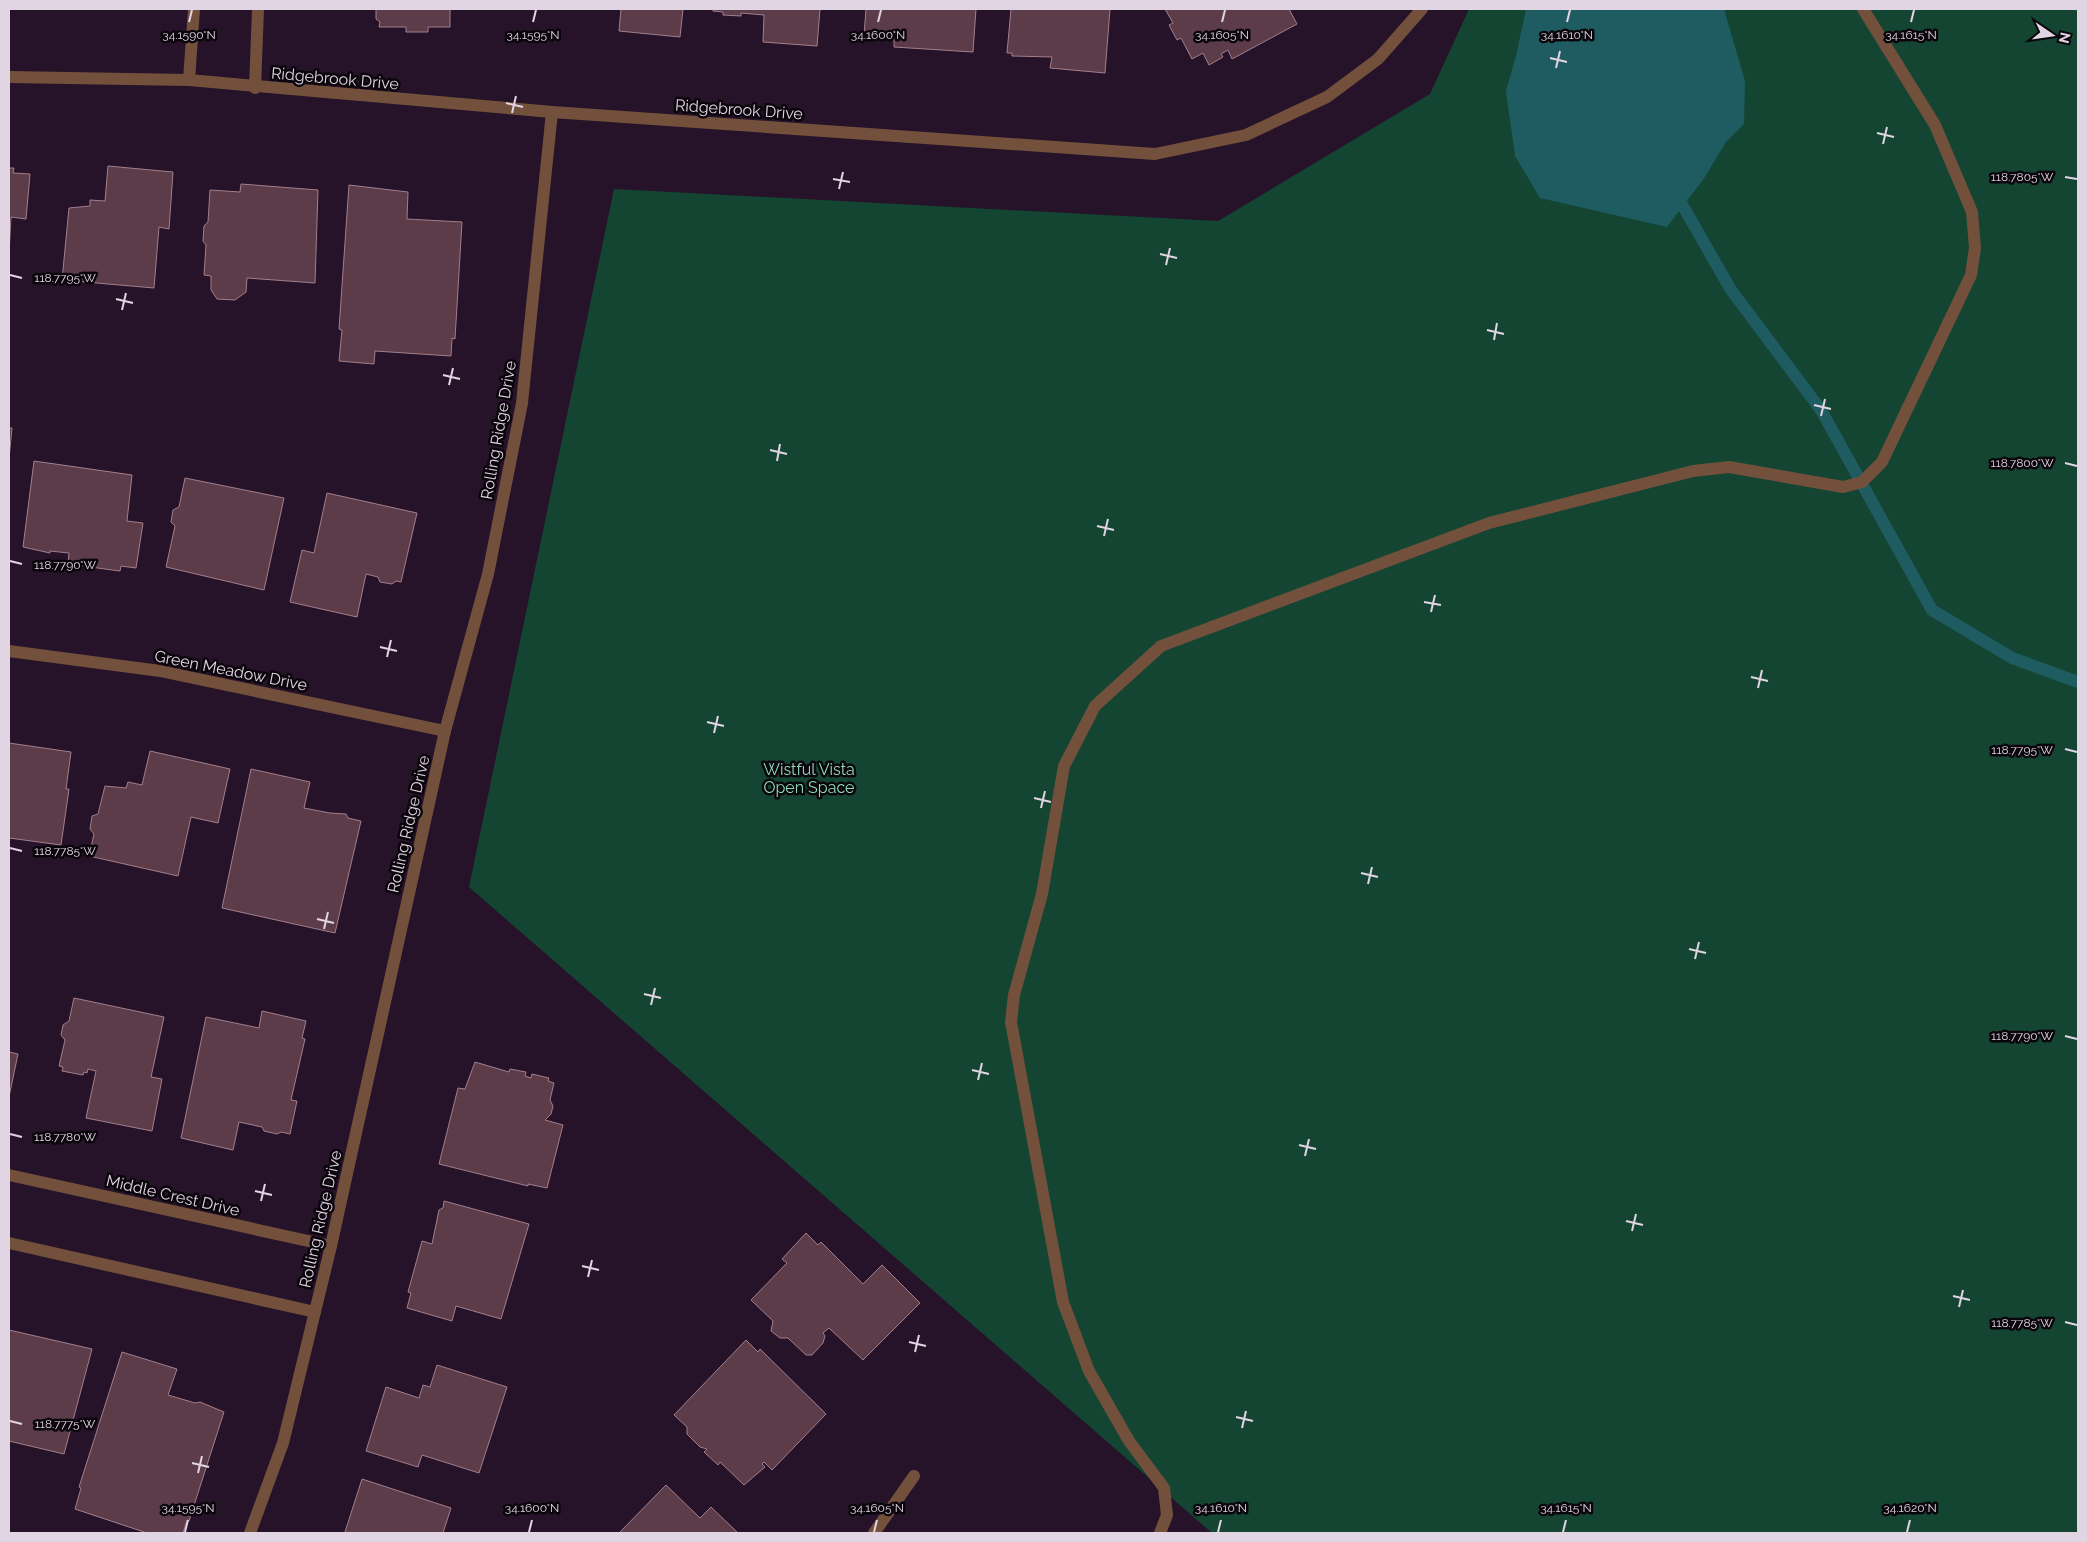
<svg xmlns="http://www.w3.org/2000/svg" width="2087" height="1542" font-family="Raleway,sans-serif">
	<rect width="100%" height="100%" fill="#261329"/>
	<polygon fill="#134532" points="1469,9 2078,9 2078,1533 1212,1533 469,887 614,189 1218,221 1430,94"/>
	<polygon fill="#1e5c61" points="1526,9 1724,9 1745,81 1744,124 1726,142 1703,180 1667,227 1540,198 1515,156 1506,91 1516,56"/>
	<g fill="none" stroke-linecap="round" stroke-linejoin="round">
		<polyline stroke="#1e5c61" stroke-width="12" points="1675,192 1731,290 1821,410 1932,610 2012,658 2078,682"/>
	</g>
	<g fill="#5b3c48" stroke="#a37f8c">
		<polygon points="376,9 450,9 450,27 428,27 428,32 406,32 406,27 379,27 380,22 376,19"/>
		<polygon points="621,9 683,9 680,37 619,31"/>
		<polygon points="713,9 820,9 817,46 763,42 764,15 741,13 741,16 723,15 723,12 713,11"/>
		<polygon points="866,9 976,9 973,52 894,47 894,37 864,35"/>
		<polygon points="1011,9 1110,9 1105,73 1050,68 1052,57 1012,56 1012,53 1007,53"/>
		<polygon points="1165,9 1289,9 1297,24 1232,59 1228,50 1221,54 1223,57 1209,65 1203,53 1192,59 1181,38 1177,40 1169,25 1173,23"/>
		<polygon points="108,166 173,172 169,229 159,227 154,288 62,280 69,208 90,206 90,200 105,201"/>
		<polygon points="9,168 14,168 13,173 30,174 26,219 11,217 9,254"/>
		<polygon points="241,184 318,190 315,283 247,278 246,292 235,300 217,299 211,290 211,276 204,275 206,245 203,241 204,226 208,222 210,190 240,192"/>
		<polygon points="349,185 408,192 407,219 462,222 455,339 452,338 451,356 375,351 374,364 339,361 342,330 339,329"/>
		<polygon points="9,428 12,428 9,459"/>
		<polygon points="34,461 132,475 127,521 143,523 136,568 121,566 120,571 68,564 69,553 50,551 50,553 23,547"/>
		<polygon points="185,478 284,498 264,590 166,567 175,526 171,522 173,510 179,507"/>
		<polygon points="327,493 417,513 401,582 396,581 392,584 380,582 378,577 366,574 357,617 290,602 302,550 314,553"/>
		<polygon points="9,743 71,752 66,789 69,789 61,845 9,838"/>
		<polygon points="150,751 230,769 218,823 191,817 178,876 89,856 94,834 90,829 92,816 98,814 105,786 126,788 128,782 142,785"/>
		<polygon points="251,769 310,782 304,808 330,813 346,814 348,818 361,821 335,933 222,908"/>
		<polygon points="74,998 164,1017 151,1077 162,1079 152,1131 86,1118 96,1071 88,1069 87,1073 84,1072 83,1075 62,1071 63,1067 59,1066 65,1040 61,1035 63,1025 69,1021"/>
		<polygon points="262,1011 306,1021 302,1038 305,1039 291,1100 297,1101 290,1134 281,1132 277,1134 264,1131 262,1127 239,1122 233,1150 181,1138 206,1017 259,1028"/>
		<polygon points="9,1052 18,1054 9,1097"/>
		<polygon points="475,1062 509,1072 510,1069 526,1072 525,1076 531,1078 532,1074 549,1078 548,1081 554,1083 550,1100 553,1106 551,1114 545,1120 563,1125 547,1188 528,1184 528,1186 439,1164 458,1088 465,1089"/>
		<polygon points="444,1201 529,1224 501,1319 456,1306 452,1321 407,1308 411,1293 408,1292 422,1241 432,1244 439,1210 443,1208"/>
		<polygon points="806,1233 818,1245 821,1242 863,1284 882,1265 920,1303 863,1360 829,1328 823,1333 825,1336 823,1343 812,1355 806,1355 788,1338 780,1338 771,1331 773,1321 751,1300 787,1263 782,1259"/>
		<polygon points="9,1330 92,1349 64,1454 9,1441"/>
		<polygon points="746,1340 758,1352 760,1349 826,1414 772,1470 764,1462 762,1464 765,1467 744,1485 720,1462 718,1465 704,1452 707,1449 700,1447 687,1434 687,1427 674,1415"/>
		<polygon points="122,1352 177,1369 168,1395 195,1403 200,1402 224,1412 189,1521 187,1520 183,1533 147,1533 75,1509 81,1488 79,1487"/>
		<polygon points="437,1365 507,1387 479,1473 422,1455 418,1467 366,1451 386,1387 419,1398 423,1385 430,1387"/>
		<polygon points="362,1479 451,1508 443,1533 346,1533 345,1532"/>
		<polygon points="666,1485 700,1518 711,1507 738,1533 619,1533"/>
	</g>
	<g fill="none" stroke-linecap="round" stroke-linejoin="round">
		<g stroke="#72503c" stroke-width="12">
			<polyline points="9,77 189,80 552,112 1155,154 1246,135 1327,97 1378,59 1422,9"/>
			<polyline points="189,80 194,9"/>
			<polyline points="255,88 258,9"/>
			<polyline points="9,651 160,671 445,731"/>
			<polyline points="9,1175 331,1246"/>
			<polyline points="9,1243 315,1312"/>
			<polyline points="250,1533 283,1443 331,1246 445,731 488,574 522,403 552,112"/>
			<polyline points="874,1533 914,1476"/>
			<polyline points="1160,1533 1167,1515 1164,1488 1129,1441 1089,1371 1063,1302 1011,1022 1014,995 1042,894 1064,766 1095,706 1161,646 1489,523 1693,471 1729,467 1843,487 1862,482 1882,462 1971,275 1975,248 1972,212 1935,125 1863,9"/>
		</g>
	</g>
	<path fill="none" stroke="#e1d4e3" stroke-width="2" d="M189,22L192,10M533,22L536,10M878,22L881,10M1222,22L1225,10M1567,22L1570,10M1911,22L1914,10M1550,58L1567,62M1556,68L1560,51M506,103L523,107M512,113L516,96M1877,133L1894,137M1883,144L1887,127M2065,177L2077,179M833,179L850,182M839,189L843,172M1160,254L1177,258M1166,265L1170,248M10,275L22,278M116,299L133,303M122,310L126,293M1487,330L1504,334M1494,340L1497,323M443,375L460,379M449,385L453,368M1814,405L1831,409M1821,416L1825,399M770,450L787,454M777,461L780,444M2065,463L2077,466M1097,526L1114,530M1104,536L1108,519M10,561L22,564M1424,602L1441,605M1431,612L1435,595M380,647L397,651M387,657L391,640M1751,677L1768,681M1758,688L1762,670M707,722L724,726M714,733L718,716M2065,749L2077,752M1034,798L1051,802M1041,808L1045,791M10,848L22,851M1361,873L1378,877M1368,884L1372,867M317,919L334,923M324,929L328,912M1689,949L1706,953M1695,959L1699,942M644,994L661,998M651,1005L655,988M2065,1036L2077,1039M972,1070L989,1074M978,1080L982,1063M10,1134L22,1137M1299,1145L1316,1149M1305,1156L1309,1139M255,1191L272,1195M261,1201L265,1184M1626,1221L1643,1225M1632,1231L1636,1214M582,1266L599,1270M588,1277L592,1260M1953,1296L1970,1300M1959,1307L1963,1290M2065,1322L2077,1325M909,1342L926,1346M915,1352L919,1335M1236,1417L1253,1421M10,1421L22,1424M1242,1428L1246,1411M192,1463L209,1467M198,1473L202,1456M185,1532L188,1520M529,1532L532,1520M874,1532L877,1520M1218,1532L1221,1520M1563,1532L1566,1520M1907,1532L1910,1520"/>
	<g text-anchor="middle" stroke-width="5" stroke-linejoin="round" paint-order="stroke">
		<g font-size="16" fill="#e1d4e3" stroke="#0a040b">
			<text transform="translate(335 78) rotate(5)" y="6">Ridgebrook Drive</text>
			<text transform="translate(739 109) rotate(4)" y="6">Ridgebrook Drive</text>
			<text transform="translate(498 430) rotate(-80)" y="6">Rolling Ridge Drive</text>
			<text transform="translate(231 670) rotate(11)" y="6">Green Meadow Drive</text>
			<text transform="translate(408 824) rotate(-77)" y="6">Rolling Ridge Drive</text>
			<text transform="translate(173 1195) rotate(13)" y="6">Middle Crest Drive</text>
			<text transform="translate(320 1219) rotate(-77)" y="6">Rolling Ridge Drive</text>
		</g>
		<g font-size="16" fill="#8ddbb9" stroke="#0a040b">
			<text x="809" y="775">Wistful Vista<tspan x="809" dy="18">Open Space</tspan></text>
		</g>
	</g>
	<g font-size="12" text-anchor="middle" fill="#e1d4e3" stroke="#0a040b" stroke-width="5" stroke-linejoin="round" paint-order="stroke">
		<text x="189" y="39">34.1590°N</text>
		<text x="533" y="39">34.1595°N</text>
		<text x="878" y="39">34.1600°N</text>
		<text x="1222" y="39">34.1605°N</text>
		<text x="1567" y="39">34.1610°N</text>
		<text x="1911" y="39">34.1615°N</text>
		<text x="2022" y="181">118.7805°W</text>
		<text x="65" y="282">118.7795°W</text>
		<text x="2022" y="467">118.7800°W</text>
		<text x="65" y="569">118.7790°W</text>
		<text x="2022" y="754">118.7795°W</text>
		<text x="65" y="855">118.7785°W</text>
		<text x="2022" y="1040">118.7790°W</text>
		<text x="65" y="1141">118.7780°W</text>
		<text x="2022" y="1327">118.7785°W</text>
		<text x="65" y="1428">118.7775°W</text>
		<text x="188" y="1512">34.1595°N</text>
		<text x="532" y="1512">34.1600°N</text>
		<text x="877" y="1512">34.1605°N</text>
		<text x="1221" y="1512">34.1610°N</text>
		<text x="1566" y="1512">34.1615°N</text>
		<text x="1910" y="1512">34.1620°N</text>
	</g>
	<rect width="2087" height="1542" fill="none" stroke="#e1d4e3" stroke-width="20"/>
	<g transform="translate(2052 35) rotate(103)" stroke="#0a040b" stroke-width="4" paint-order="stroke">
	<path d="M0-4L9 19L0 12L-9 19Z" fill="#e1d4e3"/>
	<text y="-8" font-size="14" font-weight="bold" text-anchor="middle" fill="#e1d4e3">N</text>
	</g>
</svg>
